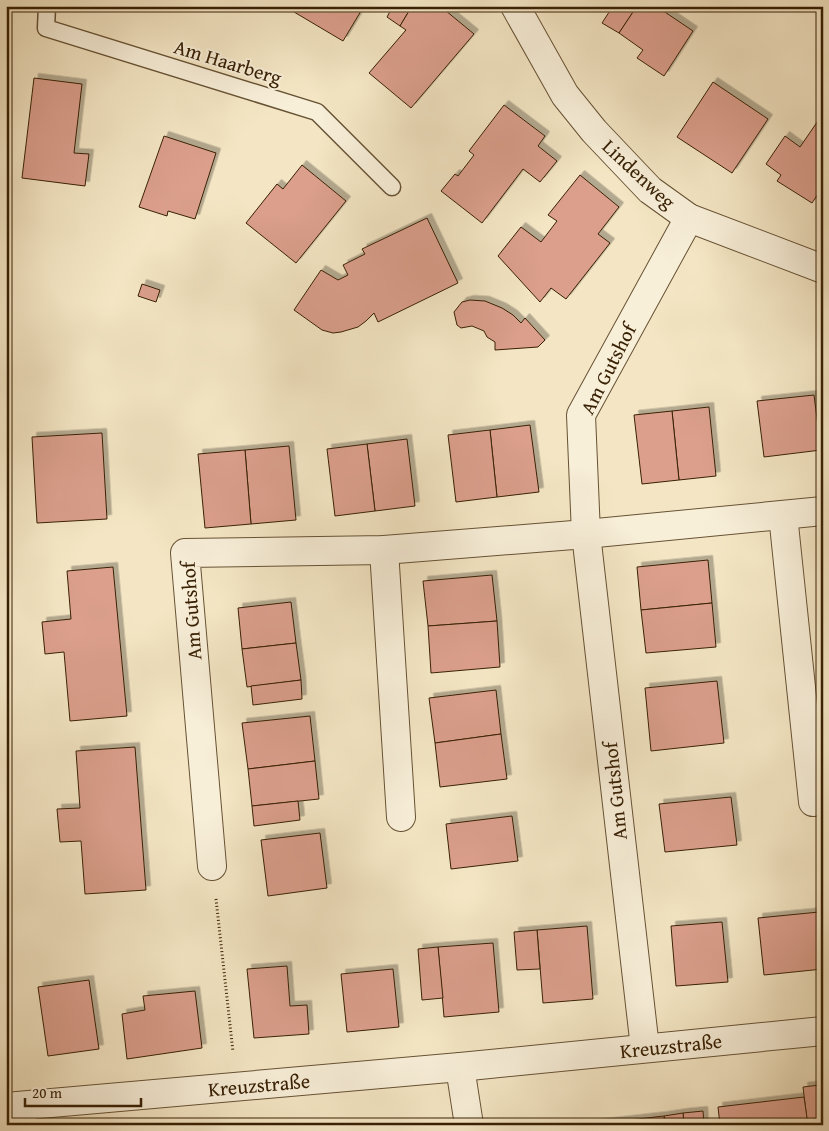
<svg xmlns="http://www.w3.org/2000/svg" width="829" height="1131" font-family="'Gentium Book Plus',serif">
	<defs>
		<filter id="shadow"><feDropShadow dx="4.5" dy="-4.5" stdDeviation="0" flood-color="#0004"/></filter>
	</defs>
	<rect width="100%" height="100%" fill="#f4e6c4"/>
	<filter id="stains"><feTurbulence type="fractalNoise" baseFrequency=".004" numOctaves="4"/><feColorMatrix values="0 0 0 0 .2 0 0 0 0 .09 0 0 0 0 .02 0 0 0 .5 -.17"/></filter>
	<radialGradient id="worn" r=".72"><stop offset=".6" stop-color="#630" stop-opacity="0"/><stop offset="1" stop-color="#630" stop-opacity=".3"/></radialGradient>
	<g fill="#db9f8c" stroke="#382004" filter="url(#shadow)">
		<polygon points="290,6 364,6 343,41 289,9"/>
		<polygon points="393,6 412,6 400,26 387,17"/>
		<polygon points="412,6 440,6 474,34 411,108 369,73 406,30 400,26"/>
		<polygon points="613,6 637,6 619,33 602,23"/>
		<polygon points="637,6 656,6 693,31 664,76 637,58 643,50 619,33"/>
		<polygon points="34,78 82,84 74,153 89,154 85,186 22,178"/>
		<polygon points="713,82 768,119 732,173 677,137"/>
		<polygon points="504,105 545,136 538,146 557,161 540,182 523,169 482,223 441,191 455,174 458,176 474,155 469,151"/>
		<polygon points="822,115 823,197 818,194 812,203 777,181 781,175 766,164 785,136 800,147"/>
		<polygon points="164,136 216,153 195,219 168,211 167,216 139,207"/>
		<polygon points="302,165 346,201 296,263 246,223 277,184 283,189"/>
		<polygon points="580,175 619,207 598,234 610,243 566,299 551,288 540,302 498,256 521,227 541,242 557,221 548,215"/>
		<polygon points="427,218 458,283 378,322 374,313 366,321 358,327 341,332 333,333 322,330 294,310 321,270 338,280 348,275 343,265 365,254 362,249"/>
		<polygon points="142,284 160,290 156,302 138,296"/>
		<polygon points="470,300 485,301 502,308 513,315 521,323 525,318 545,340 538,347 495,350 495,342 487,337 484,331 472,326 461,328 457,325 454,312 462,302"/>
		<polygon points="814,395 821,450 764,457 757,401"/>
		<polygon points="709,407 716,476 679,480 672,411"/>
		<polygon points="672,411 679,480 642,484 634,415"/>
		<polygon points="530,425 539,492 497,497 490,430"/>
		<polygon points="490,430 497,497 456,502 448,435"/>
		<polygon points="102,433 107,519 37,523 32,437"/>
		<polygon points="407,439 415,506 375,511 367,444"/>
		<polygon points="367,444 375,511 335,516 327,449"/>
		<polygon points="289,446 296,520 251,524 245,450"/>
		<polygon points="245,450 251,524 205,528 198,454"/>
		<polygon points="708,560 712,603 641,610 637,567"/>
		<polygon points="113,567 127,716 70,721 64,652 45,654 42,622 71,619 67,571"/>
		<polygon points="492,575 497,621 428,626 423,581"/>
		<polygon points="291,602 296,643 242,649 238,608"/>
		<polygon points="712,603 716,647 646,653 641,610"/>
		<polygon points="497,621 500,667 431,673 428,626"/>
		<polygon points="296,643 301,680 247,687 242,649"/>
		<polygon points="301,680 302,699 253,705 251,686"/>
		<polygon points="717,681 724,743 651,751 645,688"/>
		<polygon points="496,690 501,734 435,743 429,698"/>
		<polygon points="310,716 315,761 248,769 242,723"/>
		<polygon points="501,734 507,779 440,787 435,743"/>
		<polygon points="135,747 146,890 85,894 81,841 60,842 57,809 80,808 76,751"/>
		<polygon points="315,761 319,799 252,806 248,769"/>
		<polygon points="731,797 737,845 665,852 659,804"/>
		<polygon points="298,801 300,820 254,826 252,806"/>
		<polygon points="512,816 518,861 451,869 446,824"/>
		<polygon points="320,833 327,888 268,896 261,840"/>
		<polygon points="819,912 823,950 823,969 764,975 758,918"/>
		<polygon points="722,922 728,982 676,986 671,926"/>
		<polygon points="587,926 593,999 543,1003 537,930"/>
		<polygon points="537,930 540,969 517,970 514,932"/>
		<polygon points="493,943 499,1012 444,1017 438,947"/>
		<polygon points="438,947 443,998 422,1000 418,949"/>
		<polygon points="287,966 290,1006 307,1005 309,1034 254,1038 247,969"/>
		<polygon points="393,969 399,1027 347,1032 341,974"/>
		<polygon points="89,980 99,1049 48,1056 38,987"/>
		<polygon points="195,991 202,1048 127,1059 122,1014 145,1010 143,996"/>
		<polygon points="820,1085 823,1118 807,1120 803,1087"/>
		<polygon points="804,1097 808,1125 720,1125 718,1107"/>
		<polygon points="703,1111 704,1125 684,1125 683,1113"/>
		<polygon points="683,1113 684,1125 665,1125 664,1116"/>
		<polygon points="664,1116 665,1125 585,1125"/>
	</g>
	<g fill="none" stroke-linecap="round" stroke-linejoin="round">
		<g stroke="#675234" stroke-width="19">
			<g id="service">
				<polyline points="45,6 47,6 46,28 317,112 392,187"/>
				<polyline points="27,1105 28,1125"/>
			</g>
		</g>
		<g stroke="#675234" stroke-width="30">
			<g id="minor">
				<polyline points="515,6 565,95 594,131 650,190 689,218 823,269"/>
				<polyline points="783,515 813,802"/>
				<polyline points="384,550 401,817"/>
				<polyline points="212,866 185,553 384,550 586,534 823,511"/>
				<polyline points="645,1048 586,534 581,415 689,218"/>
				<polyline points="460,1067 469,1125"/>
				<polyline points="6,1107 460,1067 823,1031"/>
			</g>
		</g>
		<polyline stroke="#382004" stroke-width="3" stroke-dasharray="1 2.5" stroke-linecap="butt" points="216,899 233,1052"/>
		<use href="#service" stroke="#f8efd9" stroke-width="16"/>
		<use href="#minor" stroke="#f8efd9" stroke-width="28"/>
	</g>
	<g text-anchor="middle" stroke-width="4" stroke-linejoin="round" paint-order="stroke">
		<g font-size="20" fill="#382004" stroke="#f8efd9">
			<text transform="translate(228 62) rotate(17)" y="7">Am Haarberg</text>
			<text transform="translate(639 174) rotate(43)" y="7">Lindenweg</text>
			<text transform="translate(608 369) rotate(-63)" y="7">Am Gutshof</text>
			<text transform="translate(191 611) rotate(-94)" y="7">Am Gutshof</text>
			<text transform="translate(615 791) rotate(-96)" y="7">Am Gutshof</text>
			<text transform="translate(671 1046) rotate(-6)" y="7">Kreuzstraße</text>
			<text transform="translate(259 1085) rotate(-5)" y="7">Kreuzstraße</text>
		</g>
	</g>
	<rect width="829" height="1131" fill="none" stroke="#f4e6c4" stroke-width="25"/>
	<rect x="8" y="8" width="814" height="1116" fill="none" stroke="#382004" stroke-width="2.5"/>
	<rect x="12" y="12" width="804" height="1106" fill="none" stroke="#382004"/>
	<path d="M25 1098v8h116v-8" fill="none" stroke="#382004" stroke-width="2.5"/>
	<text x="32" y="1098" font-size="15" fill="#382004" stroke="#f8efd9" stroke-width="4" paint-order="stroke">20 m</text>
	<rect width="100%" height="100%" filter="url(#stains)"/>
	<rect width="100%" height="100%" fill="url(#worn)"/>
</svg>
